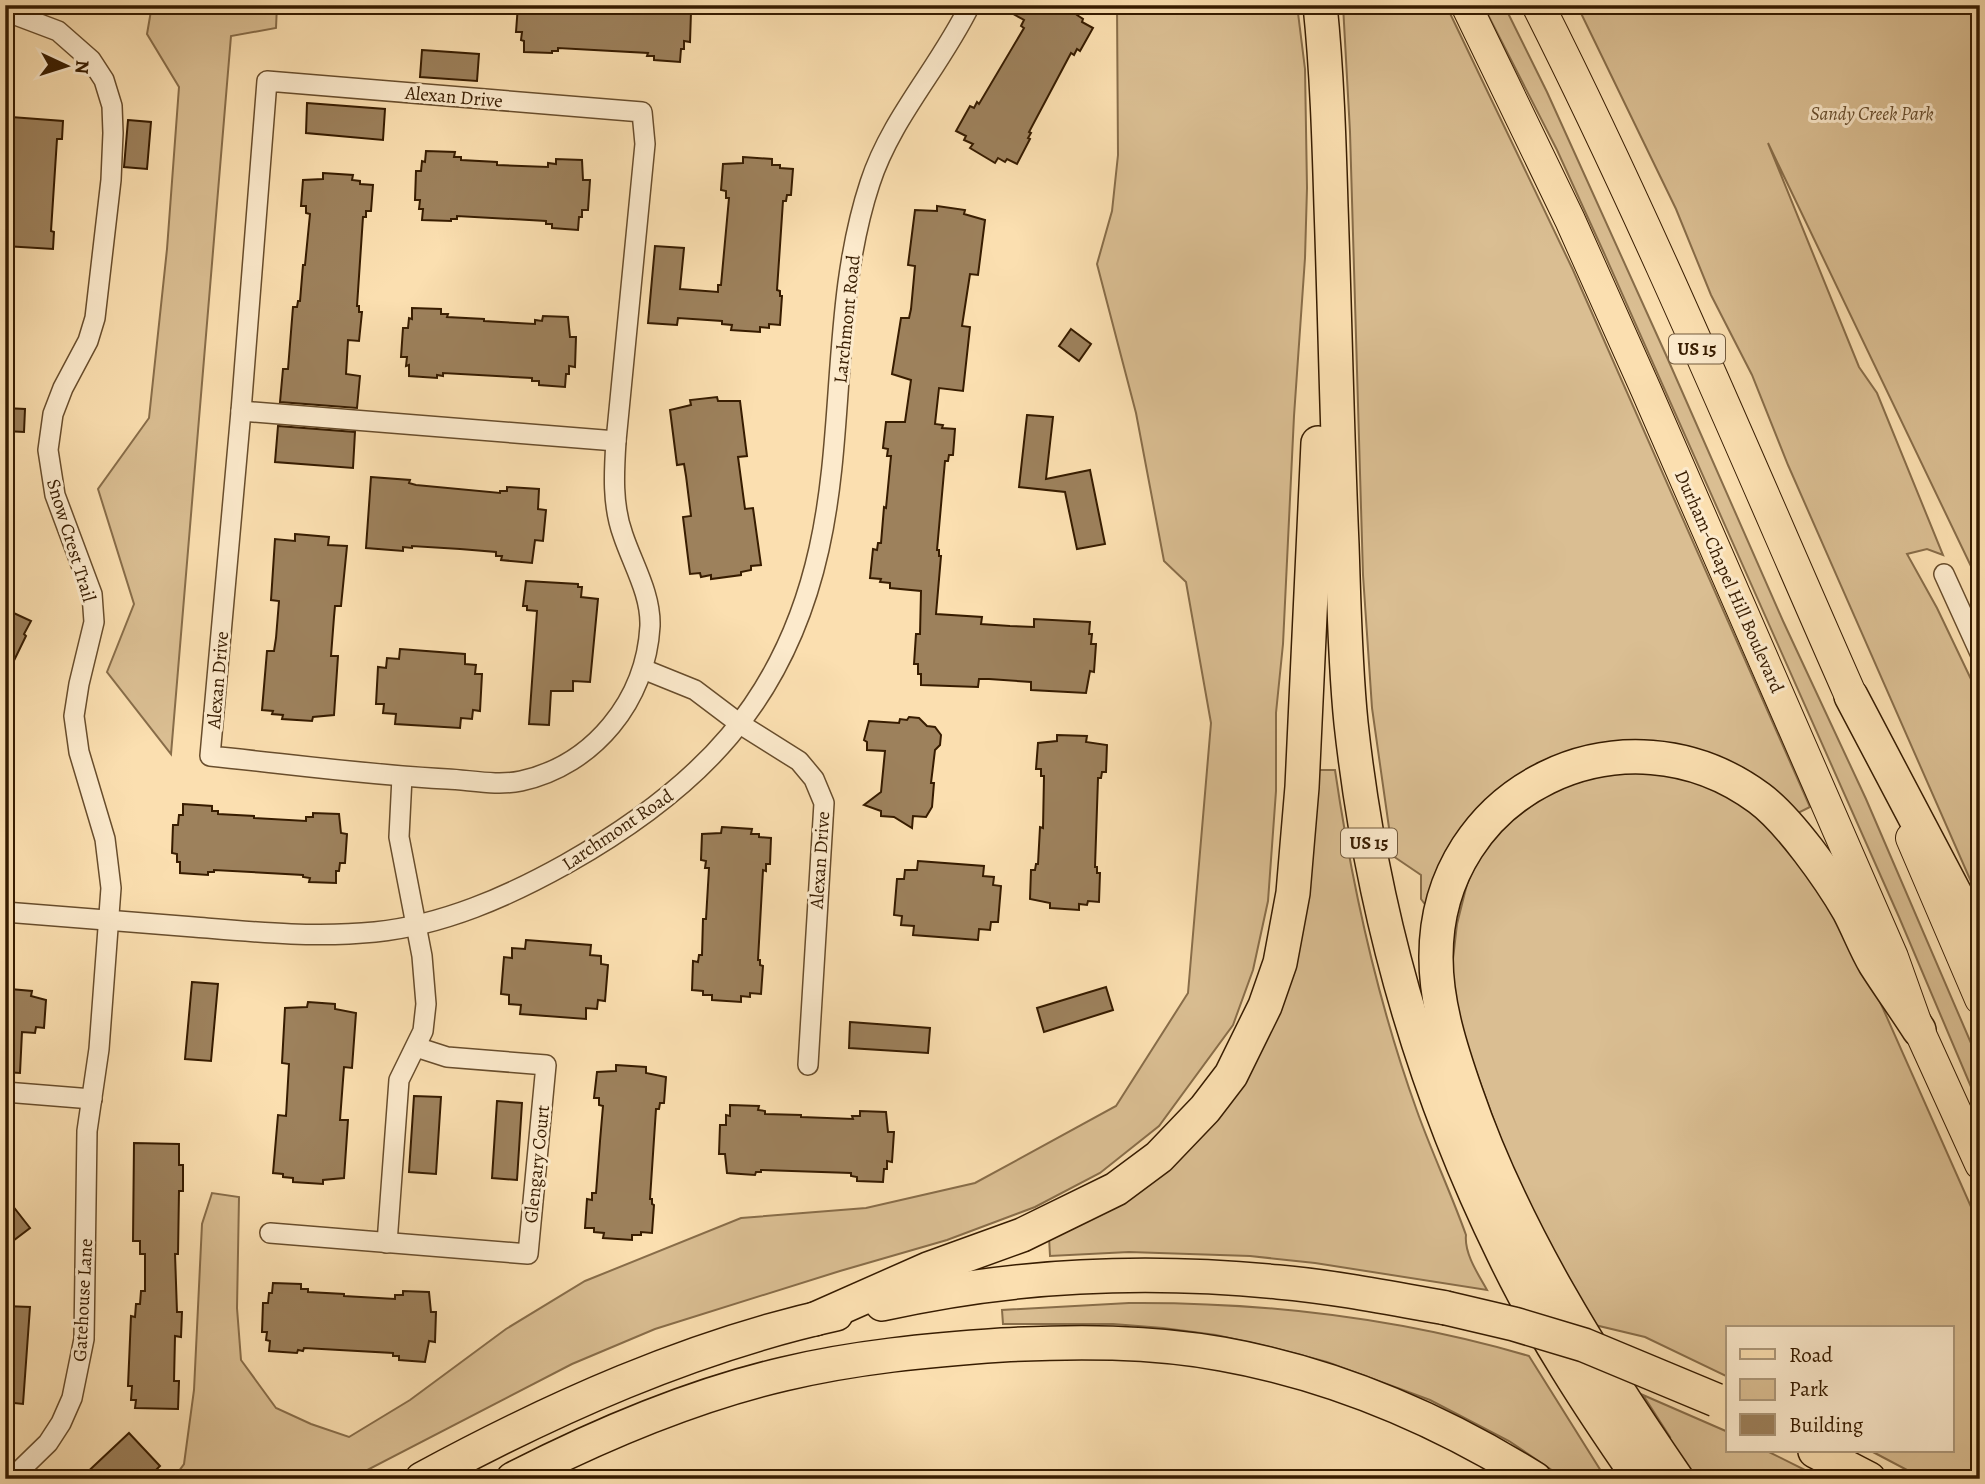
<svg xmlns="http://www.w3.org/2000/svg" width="1985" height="1484" font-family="Alegreya,serif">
	<rect width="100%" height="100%" fill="#fbdfb0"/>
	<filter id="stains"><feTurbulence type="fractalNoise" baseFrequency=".00286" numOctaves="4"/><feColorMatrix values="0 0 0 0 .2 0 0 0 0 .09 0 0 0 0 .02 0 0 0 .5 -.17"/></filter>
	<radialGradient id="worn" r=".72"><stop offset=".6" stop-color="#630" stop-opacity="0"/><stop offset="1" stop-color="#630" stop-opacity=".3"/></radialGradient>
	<g fill="#dabe92" stroke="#886d49" stroke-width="2">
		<polygon points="152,5 277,5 276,28 231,36 171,754 107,672 134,604 98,489 149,418 167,249 179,87 147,34"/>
		<polygon points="1117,5 1297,5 1305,69 1307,188 1305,258 1294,416 1283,644 1276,713 1276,791 1268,901 1253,970 1233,1025 1159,1126 1100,1173 1035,1207 947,1240 840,1271 655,1329 572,1364 350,1479 173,1479 184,1464 194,1390 202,1224 212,1193 239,1197 237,1308 241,1360 276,1408 311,1424 349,1437 410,1400 506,1329 585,1281 741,1218 866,1208 975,1183 1116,1106 1188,993 1211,723 1186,582 1164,561 1136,413 1097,264 1112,211 1118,155"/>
		<polygon points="1343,5 1446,5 1573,270 1810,807 1794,815 1599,745 1564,753 1521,774 1485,803 1430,911 1421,899 1421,875 1393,856 1372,708 1363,575 1350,132"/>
		<polygon points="1483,5 1504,5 1547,92 1666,355 1783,621 1866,799 1980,1064 1980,1108 1899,917 1604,253 1557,150"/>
		<polygon points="1577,5 1980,5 1980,585 1768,143 1859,367 1877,393 1943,555 1927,549 1907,554 1937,608 1980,698 1980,902 1788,465 1752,375 1711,295 1676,209"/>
		<polygon points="1643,768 1722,788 1792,846 1861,959 1980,1227 1980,1479 1924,1479 1871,1451 1952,1451 1952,1328 1728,1328 1728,1377 1645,1337 1595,1325 1574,1295 1513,1173 1459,1024 1452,968 1457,924 1467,884 1478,857 1495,833 1561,784"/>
		<path d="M1316,770H1335C1352,886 1377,1000 1417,1111C1432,1153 1451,1193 1466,1235C1464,1253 1478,1274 1487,1290L1315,1263L1250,1256L1129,1252L1050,1256L1049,1237L1228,1100Z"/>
		<path d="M1129,1303C1265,1302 1399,1318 1529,1356L1606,1479H1565L1509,1441L1430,1400L1327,1362L1274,1348L1216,1335L1163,1328L1113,1324H1003L1002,1310Z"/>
		<polygon points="1643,1395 1728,1432 1728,1451 1767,1451 1823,1479 1693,1479 1664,1440 1670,1437"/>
	</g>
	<g fill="#9d815c" stroke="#371c00" stroke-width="2">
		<polygon points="518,5 686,5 685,12 691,12 690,42 684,41 684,49 681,49 680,62 654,60 654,56 647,56 648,53 558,48 558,51 552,51 552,53 524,52 524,41 521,40 522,32 516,32"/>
		<polygon points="997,5 1069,5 1079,11 1077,15 1083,19 1082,22 1093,28 1080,51 1077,49 1074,55 1071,53 1029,132 1031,133 1028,138 1030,139 1017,164 1007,159 1005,162 998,158 995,163 970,148 973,144 964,140 966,136 956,131 970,106 974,108 977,102 979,104 1024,28 1021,26 1024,20"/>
		<polygon points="422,50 479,54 477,81 420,77"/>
		<polygon points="307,103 385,109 383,140 306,133"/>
		<polygon points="11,117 63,121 62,139 57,139 51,231 54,232 53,249 5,246 5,154 8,154"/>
		<polygon points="128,120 151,122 147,169 124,167"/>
		<polygon points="426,151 455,152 454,157 461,157 461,160 497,162 497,165 548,167 548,163 556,164 556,159 582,160 583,180 590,180 588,210 582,210 582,217 579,217 578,230 552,228 552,224 546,224 546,221 457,216 457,219 451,219 451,221 422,220 423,209 419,209 420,200 415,200 416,171 421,171 422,161 425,162"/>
		<polygon points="743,157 772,159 772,165 780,165 780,168 793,169 791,195 787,195 786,201 783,201 777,290 780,291 780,296 782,296 780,325 769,324 769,328 760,327 760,332 731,330 732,325 722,324 722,321 678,318 677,325 648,323 655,246 684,248 680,289 718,292 718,285 721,285 729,198 726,198 726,191 721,190 723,164 743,163"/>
		<polygon points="323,173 353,175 352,180 360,181 360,184 373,185 371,211 366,211 366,217 363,217 357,306 359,306 359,312 362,312 359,341 348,340 346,374 360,376 357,408 280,402 283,369 288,369 293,307 297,307 298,301 300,301 303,265 305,265 310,214 306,213 306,206 301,206 303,180 323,179"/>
		<polygon points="937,206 965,210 964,214 985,220 978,275 970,274 962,326 970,327 963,391 939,388 935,424 943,425 942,428 955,429 953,455 949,455 948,461 945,461 937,550 939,550 939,556 941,556 936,614 982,617 981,624 1010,626 1034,627 1034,619 1090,622 1089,634 1092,634 1091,644 1096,644 1094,672 1090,671 1086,693 1031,690 1031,682 989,679 979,679 978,687 921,685 921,674 918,674 918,664 914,664 916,634 920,634 921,591 890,588 890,583 880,582 881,579 870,578 873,549 877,550 878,543 881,543 884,507 886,508 891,456 887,456 888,449 883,448 886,422 905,422 911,380 892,374 901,318 909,318 911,309 915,266 908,265 915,210 937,211"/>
		<polygon points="412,308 441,309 441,314 448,314 447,317 484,319 484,321 535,324 535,320 542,321 543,316 568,317 570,337 576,337 575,367 569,366 569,374 566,374 565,387 539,385 539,381 532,381 532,378 443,373 443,376 437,375 437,378 409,376 409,365 406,366 407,357 401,357 403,328 408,328 409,318 412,319"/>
		<polygon points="1071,329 1091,344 1079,361 1059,346"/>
		<polygon points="717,397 718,401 740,401 747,456 738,457 745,509 753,508 761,565 751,566 751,570 741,572 741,575 711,579 711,575 701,577 700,573 690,574 683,517 691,516 686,476 684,464 677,465 670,410 691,405 690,400"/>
		<polygon points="5,408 25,409 24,432 5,431"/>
		<polygon points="1027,415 1053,417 1046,479 1090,470 1105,544 1077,549 1065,492 1019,487"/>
		<polygon points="278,426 355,432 353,468 275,462"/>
		<polygon points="371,477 410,480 409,483 416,485 500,493 500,491 507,491 507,487 539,489 538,509 546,510 543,541 535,540 532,563 501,560 502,556 496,556 496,552 460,549 412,546 412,548 403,547 403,551 366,548"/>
		<polygon points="295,534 329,537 328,545 347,546 341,606 335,606 334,617 331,656 338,656 334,715 313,717 312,721 282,719 283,715 272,714 273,711 262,710 267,651 274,651 276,638 279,601 271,600 275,539 295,541"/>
		<polygon points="526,581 578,584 578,587 582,587 581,597 598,599 590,682 573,681 573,691 551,691 549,725 529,724 537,611 527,610 527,606 523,606"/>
		<polygon points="5,609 31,621 24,634 26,636 5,679"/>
		<polygon points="400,649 465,654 465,664 476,665 475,674 482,674 480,711 473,710 472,719 461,718 460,728 395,724 396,714 383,713 384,704 376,704 378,667 386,668 387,658 399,659"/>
		<polygon points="909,717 919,718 927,726 935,727 941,735 940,745 935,750 931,783 934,783 932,807 926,817 913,816 912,828 894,817 881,816 881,811 864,805 881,792 885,751 867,750 867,742 864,740 869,721 899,723 900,719 907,720"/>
		<polygon points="1057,735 1087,736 1086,742 1107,745 1106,772 1102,772 1101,778 1098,778 1095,867 1097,867 1097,873 1100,873 1099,902 1088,901 1087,905 1079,904 1079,910 1050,908 1050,903 1030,899 1031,870 1035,870 1036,864 1038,864 1040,827 1043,828 1044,776 1041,776 1041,769 1036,769 1038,743 1057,741"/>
		<polygon points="183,804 212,806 212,811 218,811 218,814 254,816 254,818 306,821 306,817 313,817 313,813 339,814 341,833 347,834 345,863 340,863 339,871 336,871 336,883 309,882 310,878 303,877 303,875 214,870 214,872 208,872 208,875 180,873 180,862 177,862 177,854 172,853 173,825 178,825 179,815 183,815"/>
		<polygon points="722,827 752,829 751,834 759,834 759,837 771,838 770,864 766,864 766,871 763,870 758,960 760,960 760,965 763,966 761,994 750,993 750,997 741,996 741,1002 712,1000 712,995 703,995 703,991 692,990 693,961 698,962 699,955 702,955 703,919 706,919 709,868 705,868 706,861 701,860 702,834 721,833"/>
		<polygon points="918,861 984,866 983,876 994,877 993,885 1001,886 998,922 991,922 990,930 979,929 978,940 913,935 914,926 901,925 902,916 894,915 897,879 904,879 905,870 917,870"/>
		<polygon points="526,940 591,945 590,955 601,956 601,964 608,965 605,1001 598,1000 597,1009 586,1008 586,1019 520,1014 521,1005 509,1004 509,995 501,994 504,957 512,958 512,948 525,949"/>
		<polygon points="192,982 218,984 211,1061 185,1059"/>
		<polygon points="1106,987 1113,1010 1044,1032 1037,1008"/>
		<polygon points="10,989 32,991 31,996 46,1000 44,1028 36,1027 35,1033 22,1032 20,1073 5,1072 5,996 9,997"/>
		<polygon points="308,1002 335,1004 335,1009 356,1013 352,1068 344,1067 340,1120 348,1120 344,1178 323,1180 323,1184 293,1182 293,1178 283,1177 283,1174 273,1173 278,1115 286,1116 289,1064 282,1063 285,1008 307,1007"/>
		<polygon points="850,1022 930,1028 928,1053 849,1048"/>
		<polygon points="616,1065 646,1067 646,1073 666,1077 664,1103 660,1103 659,1109 656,1109 650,1199 652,1199 652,1204 654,1205 652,1233 641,1232 641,1235 632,1235 632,1240 603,1238 604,1233 594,1232 594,1228 585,1228 587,1199 592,1200 592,1193 596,1193 600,1141 603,1106 599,1105 599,1098 594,1098 597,1072 616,1071"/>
		<polygon points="414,1096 441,1097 436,1174 409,1172"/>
		<polygon points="497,1101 522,1103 517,1180 492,1178"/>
		<polygon points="730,1105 759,1106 758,1110 765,1111 765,1114 801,1115 801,1117 853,1119 852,1116 860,1116 860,1111 886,1112 888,1132 894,1132 892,1162 887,1161 887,1169 884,1169 883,1182 857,1181 857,1177 851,1176 851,1173 761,1170 761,1172 756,1172 755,1175 727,1173 725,1154 719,1154 720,1125 726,1125 726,1115 730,1116"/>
		<polygon points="134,1143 179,1144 179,1165 183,1165 183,1191 179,1191 178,1254 175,1254 177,1312 182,1312 181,1337 175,1336 174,1381 179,1381 178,1409 135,1408 136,1400 131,1400 132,1386 128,1386 131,1316 135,1317 136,1304 140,1304 141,1291 145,1291 145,1254 140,1254 140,1241 133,1241"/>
		<polygon points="5,1196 30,1228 5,1247"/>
		<polygon points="273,1283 301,1284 301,1289 308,1289 308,1292 344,1294 344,1296 395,1299 395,1295 403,1295 403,1291 429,1292 431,1312 436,1312 435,1342 429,1341 425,1362 399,1360 399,1356 393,1356 393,1353 304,1348 303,1351 298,1350 297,1353 269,1351 270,1341 266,1340 267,1332 262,1332 263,1303 268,1303 269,1293 272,1293"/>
		<polygon points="5,1306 30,1307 23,1404 5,1402"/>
		<polygon points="129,1433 160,1466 147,1479 80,1479"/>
	</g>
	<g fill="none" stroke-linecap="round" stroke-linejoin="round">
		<g stroke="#684d2c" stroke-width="22">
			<g id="minor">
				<polyline points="5,11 58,31 91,60 104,80 112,106 113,133 111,180 95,318 88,341 63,388 53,414 48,450 55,495 92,594 94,622 79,684 74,716 79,752 105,839 111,888 99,1049 87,1131 84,1339 72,1398 61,1423 48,1443 11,1479"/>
				<path d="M267,81L642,112L645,144L616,441C614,472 612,505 623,535C633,565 651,594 650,626C646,700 594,765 521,781C497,786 470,780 447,779C368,775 289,764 210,756L241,411Z"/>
				<polyline points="241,411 616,441"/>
				<polyline points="1944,574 1980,653"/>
				<polyline points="643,669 695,690 740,724 799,761 814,779 824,803 808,1065"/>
				<path d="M5,912C68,917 131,922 194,927C254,932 314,938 375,932C443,925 507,897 566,864C699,789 785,702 819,549C846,429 831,301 870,183C891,118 940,67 970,5"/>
				<polyline points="5,1092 92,1099"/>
				<polyline points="270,1233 528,1254 546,1065 447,1057 416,1047"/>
				<polyline points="387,1243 399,1080 423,1031 426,1004 422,956 399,837 402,777"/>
			</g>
		</g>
		<g stroke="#371c00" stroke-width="32">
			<g id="primary">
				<polyline points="1466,5 1570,220 1646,390 1893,957 1919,1030 1980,1164"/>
				<polyline points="1911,838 1980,999"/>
			</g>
		</g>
		<g stroke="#371c00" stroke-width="34">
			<path id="trunk" d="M1538,5C1652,231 1749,465 1851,696"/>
		</g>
		<g stroke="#371c00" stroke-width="36">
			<g id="motorway">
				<path d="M1320,5C1327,72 1329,139 1331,206C1335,319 1337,432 1342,545C1344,605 1345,664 1351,723C1371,907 1422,1088 1504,1255C1542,1334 1590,1407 1640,1479"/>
				<polyline points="1851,696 1980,941"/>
				<path d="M882,1304C1011,1275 1147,1269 1278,1282C1335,1287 1390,1298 1446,1308"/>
				<polyline points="815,1319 928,1269 1022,1235 1116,1189 1159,1157 1205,1109 1231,1075 1265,1006 1280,963 1293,893 1302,787 1318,443"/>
				<polyline points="1815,1451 1869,1479"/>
				<path d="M422,1479C553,1408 691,1346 836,1314"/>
				<path d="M513,1479C599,1435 690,1396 784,1374C855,1357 929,1350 1002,1345C1076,1341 1150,1341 1222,1354C1334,1374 1439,1419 1535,1479"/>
				<path d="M1677,1479C1595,1360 1513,1230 1466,1093C1451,1050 1436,1004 1436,958C1435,789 1625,699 1759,798C1789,820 1830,878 1849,911C1858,928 1865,947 1875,964C1889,986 1905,1008 1919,1030"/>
			</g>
		</g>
		<use href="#minor" stroke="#fceacc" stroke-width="19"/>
		<use href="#primary" stroke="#fbdfb0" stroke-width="30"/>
		<use href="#trunk" stroke="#fbdfb0" stroke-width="32"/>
		<use href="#motorway" stroke="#fbdfb0" stroke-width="33"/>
		<g stroke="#371c00" stroke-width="36" stroke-linecap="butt">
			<polyline id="motorway-bridge" points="1446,1308 1514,1324 1584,1345 1716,1400"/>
		</g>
		<use href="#motorway-bridge" stroke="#fbdfb0" stroke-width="33"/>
	</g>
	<g text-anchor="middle" stroke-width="6" stroke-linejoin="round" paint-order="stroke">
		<g fill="#fceacc" stroke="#725a3d" stroke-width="2">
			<rect x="1669" y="334.5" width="56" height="29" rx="5"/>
			<rect x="1341" y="828.5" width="56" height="29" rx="5"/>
		</g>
		<g font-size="18" font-weight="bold" fill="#371c00">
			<text x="1697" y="355">US 15</text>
			<text x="1369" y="849">US 15</text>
		</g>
		<g font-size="19" fill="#371c00" stroke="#fceacc">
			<text transform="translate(454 96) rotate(5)" y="7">Alexan Drive</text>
			<text transform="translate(846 319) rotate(-84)" y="7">Larchmont Road</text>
			<text transform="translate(72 540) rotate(73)" y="7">Snow Crest Trail</text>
			<text transform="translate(1730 581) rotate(66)" y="7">Durham-Chapel Hill Boulevard</text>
			<text transform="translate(217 680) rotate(-85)" y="7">Alexan Drive</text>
			<text transform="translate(617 829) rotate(-34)" y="7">Larchmont Road</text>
			<text transform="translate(819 860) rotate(-86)" y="7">Alexan Drive</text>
			<text transform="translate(536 1164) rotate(-84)" y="7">Glengary Court</text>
			<text transform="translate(82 1300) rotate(-87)" y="7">Gatehouse Lane</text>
		</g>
		<g font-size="19" font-style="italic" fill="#684d2c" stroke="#fceacc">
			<text x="1872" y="120">Sandy Creek Park</text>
		</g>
	</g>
	<rect width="1985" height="1484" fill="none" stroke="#fbdfb0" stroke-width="28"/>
	<rect x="7" y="7" width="1971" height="1470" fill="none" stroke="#371c00" stroke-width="3.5"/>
	<rect x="14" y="14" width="1957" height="1456" fill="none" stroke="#371c00" stroke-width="2"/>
	<rect x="1726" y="1326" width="228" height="126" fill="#fceacc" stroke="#ad987a" stroke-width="2"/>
	<rect x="1740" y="1349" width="35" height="10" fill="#fbdfb0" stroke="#ad987a" stroke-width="2"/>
	<text x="1789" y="1362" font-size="21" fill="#371c00">Road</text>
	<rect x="1740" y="1379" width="35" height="21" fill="#dabe92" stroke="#ad987a" stroke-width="2"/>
	<text x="1789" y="1396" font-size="21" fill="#371c00">Park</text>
	<rect x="1740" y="1414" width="35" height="21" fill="#9d815c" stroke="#ad987a" stroke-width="2"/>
	<text x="1789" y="1432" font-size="21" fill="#371c00">Building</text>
	<g transform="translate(66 66) rotate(94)" stroke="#fceacc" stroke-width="5" paint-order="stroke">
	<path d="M0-5L12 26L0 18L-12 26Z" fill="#371c00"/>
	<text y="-10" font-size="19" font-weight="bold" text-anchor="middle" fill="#371c00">N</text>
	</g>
	<rect width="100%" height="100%" filter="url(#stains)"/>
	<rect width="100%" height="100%" fill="url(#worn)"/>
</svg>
